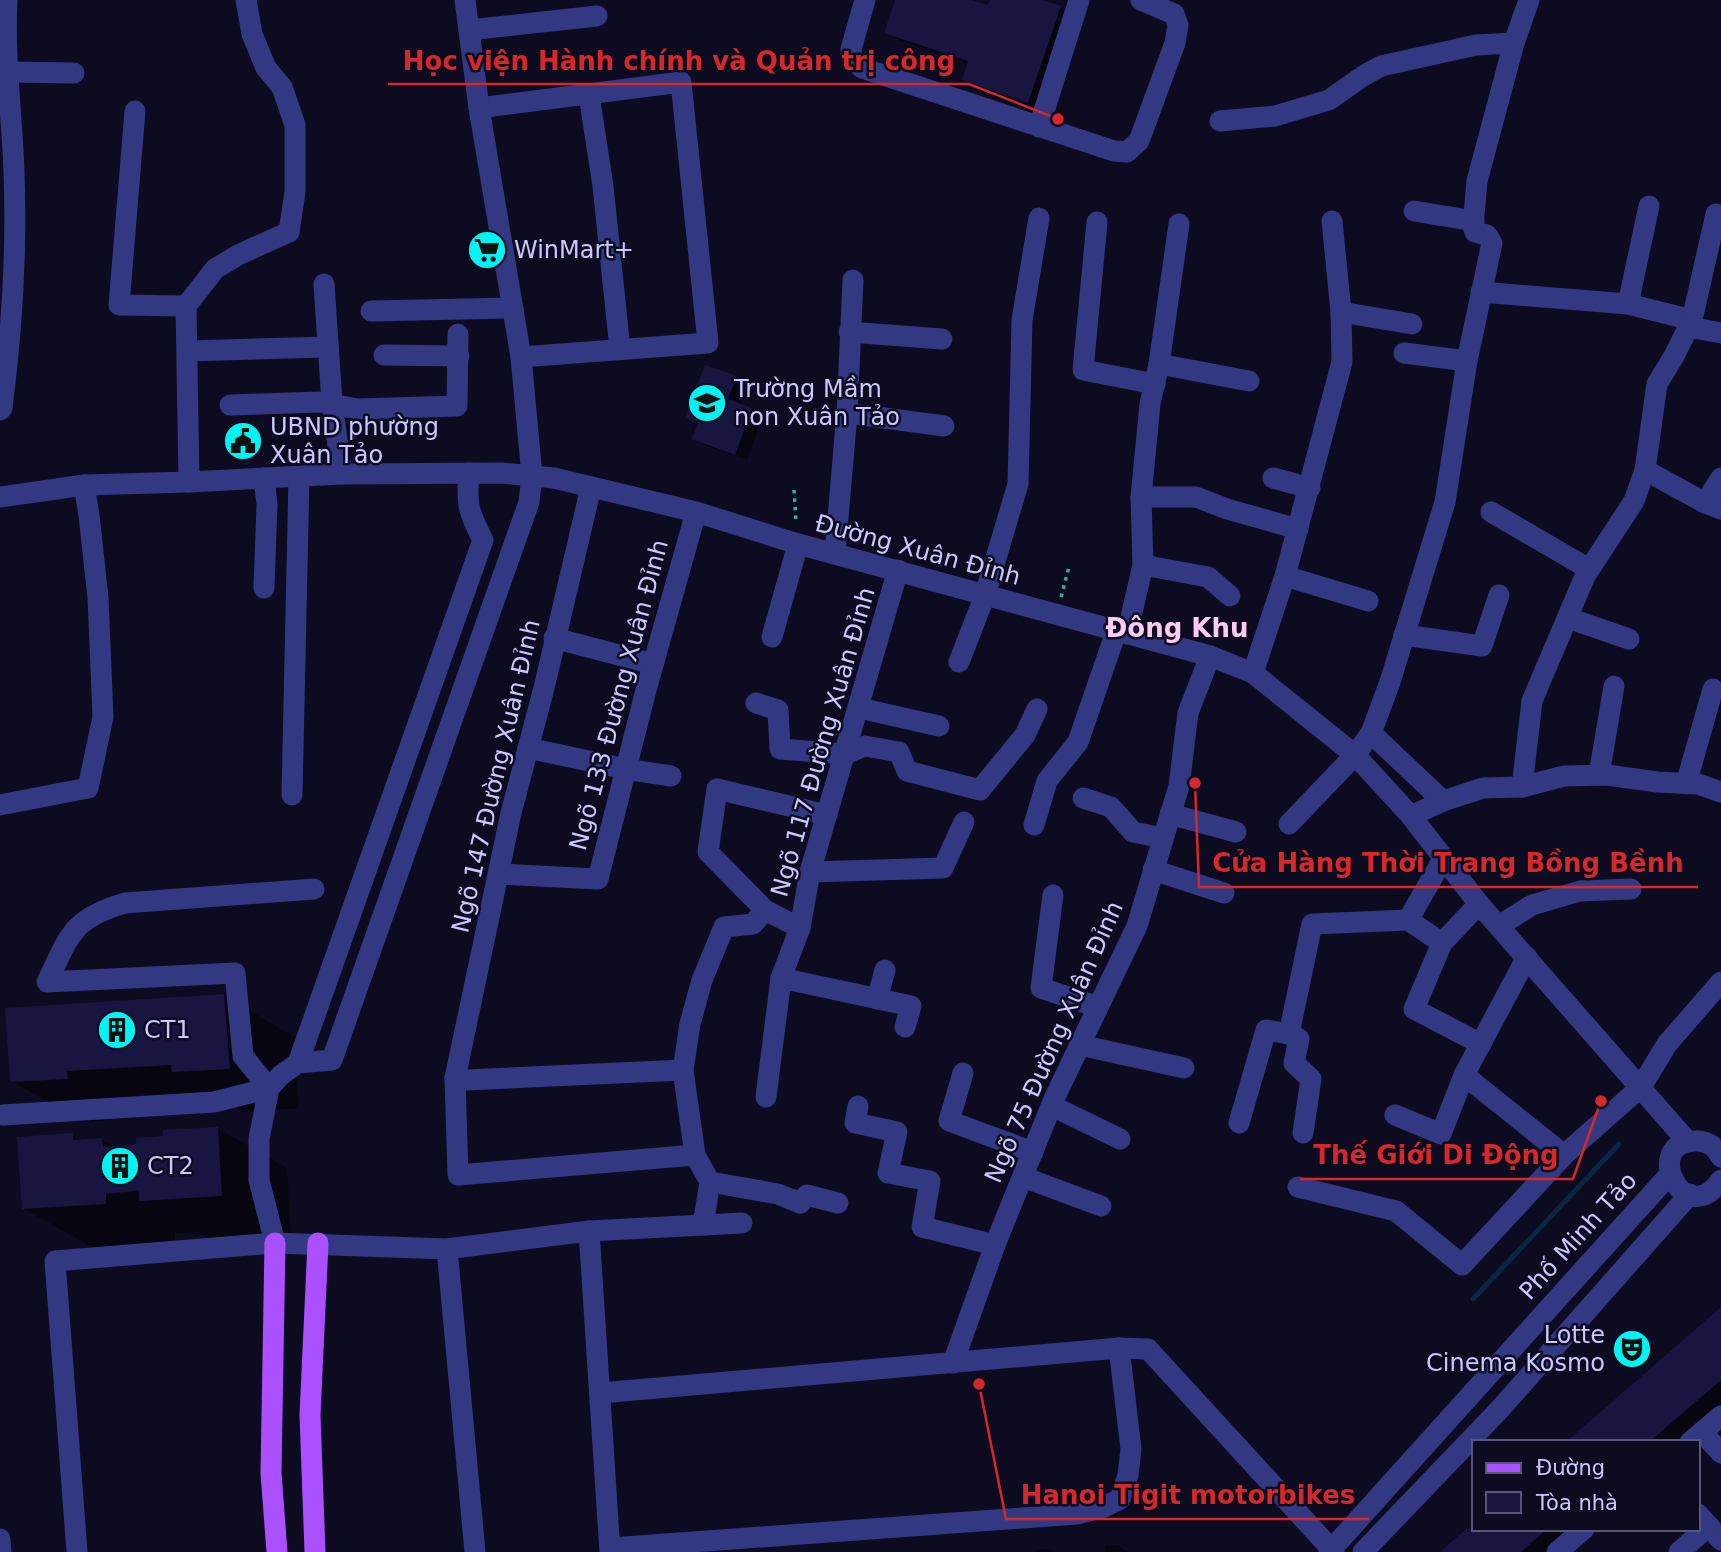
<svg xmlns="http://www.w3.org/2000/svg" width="1721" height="1552" font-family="'DejaVu Sans',sans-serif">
	<rect width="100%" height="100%" fill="#0c0b1f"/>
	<g fill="#0007">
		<polygon points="897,0 967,0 989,7 991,0 1037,0 1060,8 1076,17 1044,111 980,89 964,80 969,64 902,41 886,32"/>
		<polygon points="736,378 747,385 740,405 763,416 747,460 705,445 694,438 699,424 687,418"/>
		<polygon points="223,995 293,1036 299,1108 243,1112 232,1105 136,1110 137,1118 81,1122 12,1081"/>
		<polygon points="217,1128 287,1168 291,1235 211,1240 197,1232 175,1233 175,1243 93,1248 23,1208 72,1135 82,1141 102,1140 116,1147 138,1146 165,1138"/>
		<polygon points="1721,1309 1721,1414 1689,1442 1569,1442"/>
		<polygon points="1474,1524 1474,1529 1588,1529 1562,1552 1442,1552"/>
		<polygon points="1117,1545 1128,1552 1105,1552 1105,1546"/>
		<polygon points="1049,1549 1055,1552 1036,1552 1036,1550"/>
	</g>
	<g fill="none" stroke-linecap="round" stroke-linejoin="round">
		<polyline stroke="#082745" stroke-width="5" points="1473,1299 1619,1144"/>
	</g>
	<g fill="#191541">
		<polygon points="895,0 972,0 988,5 990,0 1043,0 1061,6 1028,103 962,80 968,61 884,33"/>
		<polygon points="705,365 737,376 728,399 752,408 735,455 692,439 698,423 685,418"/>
		<polygon points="224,994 230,1069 172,1072 171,1065 67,1071 68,1079 10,1082 5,1008"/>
		<polygon points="218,1127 222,1196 139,1201 139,1192 135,1191 106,1194 106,1204 22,1209 17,1137 73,1133 73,1140 102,1138 103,1147 136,1144 136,1138 163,1136 162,1130"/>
		<polygon points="1721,1307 1721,1380 1649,1442 1566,1442"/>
		<polygon points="1466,1529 1547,1529 1521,1552 1440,1552"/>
	</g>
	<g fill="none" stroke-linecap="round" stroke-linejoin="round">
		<g stroke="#24b79e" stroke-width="3.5" stroke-dasharray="3.5 5" stroke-linecap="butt">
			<polyline points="794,490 796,522"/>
			<polyline points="1061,597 1069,567"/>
		</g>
		<g stroke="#323882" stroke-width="21">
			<polyline points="865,0 851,49 852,59 862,68 1114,151 1127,152 1139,141 1175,43 1178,25 1174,14 1141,0"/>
			<polyline points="469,30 597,16"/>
			<polyline points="10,72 74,73"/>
			<polyline points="589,95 603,186 620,349"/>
			<polyline points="479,108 681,82 708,343 521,357"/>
			<polyline points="135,111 119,305 186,306"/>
			<polyline points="1220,121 1275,116 1329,100 1363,76 1381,66 1476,45 1514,43"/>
			<polyline points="1039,127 1079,0"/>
			<polyline points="1414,211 1474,221"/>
			<polyline points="1097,222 1083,370 1155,384"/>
			<polyline points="324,284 332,403 342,474"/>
			<polyline points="1481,292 1628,304 1692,320 1674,356 1657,384 1645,470 1634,501 1585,576 1532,701 1522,787"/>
			<polyline points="1628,304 1649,206"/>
			<polyline points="371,311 513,308"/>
			<polyline points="1341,312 1412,324"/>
			<polyline points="1692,320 1716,214 1721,216"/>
			<polyline points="1689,327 1721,333"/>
			<polyline points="849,332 942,339"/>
			<polyline points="188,351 328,347"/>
			<polyline points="1404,353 1467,361"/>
			<polyline points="384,355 459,356"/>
			<polyline points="1159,364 1249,381"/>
			<polyline points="230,405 319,402 358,409 457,406 458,334"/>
			<path d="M0,410L2,408C12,330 17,251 14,172C12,115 4,57 7,0"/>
			<polyline points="847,413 944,426"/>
			<polyline points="1645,470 1705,503 1721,509"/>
			<polyline points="1273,478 1310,488"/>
			<polyline points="189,482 186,306 215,269 238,255 289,232 295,192 295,125 282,87 266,68 252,34 246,0"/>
			<polyline points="591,487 544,688 511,813 455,1078 458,1175 695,1155"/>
			<polyline points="0,497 84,485 189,482 342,474 502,473 554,478 696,512 798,544 1210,656 1253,673 1355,755 1411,816 1479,904 1688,1142"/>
			<polyline points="1141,497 1196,497 1227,509 1298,529"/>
			<polyline points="1705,503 1721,478"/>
			<polyline points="1491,512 1589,569"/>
			<polyline points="835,553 847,413 853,280"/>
			<polyline points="1143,565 1208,577 1230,596"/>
			<polyline points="1285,576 1368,601"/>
			<polyline points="264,588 267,504 264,478"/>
			<polyline points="1568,618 1629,639"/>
			<polyline points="1127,634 1143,565 1141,497 1150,404 1159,364 1179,224"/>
			<polyline points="1404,635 1482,646 1499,595"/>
			<polyline points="772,637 798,544"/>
			<polyline points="554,638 653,664"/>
			<polyline points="959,662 985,595 1018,484 1022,320 1039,218"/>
			<polyline points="1253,673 1285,576 1342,362 1341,312 1332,221"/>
			<polyline points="756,703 778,710 780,749 845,754 865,746 899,752 907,771 980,790 1025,735 1037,709"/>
			<polyline points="859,708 939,726"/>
			<polyline points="1371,733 1443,801"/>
			<polyline points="528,748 626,769 671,776"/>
			<polyline points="1599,775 1614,686"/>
			<polyline points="1686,784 1713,689"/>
			<polyline points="292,795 299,477"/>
			<polyline points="1083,798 1111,807 1133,832 1163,838"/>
			<polyline points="0,805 88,788 103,717 98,598 89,515 84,485"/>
			<polyline points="1170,814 1236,832"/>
			<polyline points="1411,816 1443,801 1483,788 1522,787 1564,776 1607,775 1657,782 1698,784 1721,792"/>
			<polyline points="1289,824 1355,755 1371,733 1390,682 1445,502 1467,361 1492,243 1487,235 1475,232 1473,226 1477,181 1514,43 1529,0"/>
			<polyline points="1034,825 1047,781 1078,742 1116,632"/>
			<polyline points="1153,870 1224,893"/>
			<polyline points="810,872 943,868 964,822"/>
			<polyline points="499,874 598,879 646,690 696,512"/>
			<polyline points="1053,895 1041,988 1098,1007"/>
			<polyline points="1479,904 1442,943 1414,1009 1481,1044"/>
			<polyline points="765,910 753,924 724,927 702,980 690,1024 683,1070 695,1155 710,1182 778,1194 800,1203 807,1195 838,1203"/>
			<polyline points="1408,920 1443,859"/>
			<polyline points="1499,926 1532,905 1580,891 1631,889"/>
			<polyline points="800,928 765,910 708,852 717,789 827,815"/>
			<polyline points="781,978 911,1006 905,1027"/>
			<polyline points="877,999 885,970"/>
			<polyline points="1080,1045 1184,1068"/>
			<path d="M298,1063L483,540C469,513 466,505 469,473"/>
			<polyline points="963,1073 949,1121 1033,1152"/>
			<polyline points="1464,1075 1564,1155"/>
			<polyline points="455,1078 467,1080 683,1070"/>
			<polyline points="766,1097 781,978 800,928 810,872 898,570"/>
			<polyline points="858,1106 855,1123 897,1132 888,1173 930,1181 922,1227 995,1245"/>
			<polyline points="1052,1106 1120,1139"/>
			<polyline points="3,1115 214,1102 269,1088 281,1075 298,1063 332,1060 529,502 532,476 521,357 479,108 465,0"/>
			<polyline points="1395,1115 1441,1134 1464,1075 1527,957"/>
			<polyline points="1239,1123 1266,1030 1289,1034"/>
			<polyline points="1303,1133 1311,1079 1294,1063 1299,1039 1289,1034 1312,924 1408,920 1442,943"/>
			<path d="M1721,1157C1716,1147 1707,1140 1695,1141C1641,1142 1684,1233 1721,1180"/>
			<polyline points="1023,1177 1101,1206"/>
			<polyline points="1298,1187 1396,1211 1462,1265 1564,1155 1641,1087 1667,1044 1721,982"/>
			<polyline points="703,1225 710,1182"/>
			<polyline points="589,1231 610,1552"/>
			<path d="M275,1243L259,1180V1139L269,1088L243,1056L235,973L47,982C70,935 71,919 125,903L314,889"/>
			<polyline points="447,1249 475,1552"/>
			<polyline points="953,1363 995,1245 1054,1099 1137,926 1179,786 1188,713 1210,656"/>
			<polyline points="600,1393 1119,1348 1148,1349 1334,1552"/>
			<polyline points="1702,1432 1721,1453"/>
			<polyline points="1690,1442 1721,1416"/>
			<polyline points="1698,1514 1721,1540"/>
			<polyline points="0,1539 1,1552"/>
			<polyline points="610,1548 1077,1514 1104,1507 1120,1499 1128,1475 1131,1449 1119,1348"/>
			<polyline points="77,1552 55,1261 275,1243 447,1249 589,1231 742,1223"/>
			<polyline points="1329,1552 1670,1174"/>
			<polyline points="1363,1552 1500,1409 1690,1194"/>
			<polyline points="1557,1552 1584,1529"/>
			<polyline points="1679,1552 1709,1526"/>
		</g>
		<g stroke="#aa50ff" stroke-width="21">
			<polyline points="275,1243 271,1473 277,1552"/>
			<polyline points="315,1552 310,1415 318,1243"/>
		</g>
	</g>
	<defs>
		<g id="supermarket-disc" transform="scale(2.0125)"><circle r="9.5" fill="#00f4f1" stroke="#0c0b1f"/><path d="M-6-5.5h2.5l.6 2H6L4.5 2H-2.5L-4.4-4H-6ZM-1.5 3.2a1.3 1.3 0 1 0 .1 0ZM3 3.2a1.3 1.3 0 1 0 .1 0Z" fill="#111"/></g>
		<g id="school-disc" transform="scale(2.0125)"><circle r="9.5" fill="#00f4f1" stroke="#0c0b1f"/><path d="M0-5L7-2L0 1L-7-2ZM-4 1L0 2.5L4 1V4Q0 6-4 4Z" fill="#111"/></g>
		<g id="civic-disc" transform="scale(2.0125)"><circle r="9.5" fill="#00f4f1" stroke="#0c0b1f"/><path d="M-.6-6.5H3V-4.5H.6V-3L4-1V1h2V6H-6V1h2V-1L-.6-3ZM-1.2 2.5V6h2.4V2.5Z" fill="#111"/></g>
		<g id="building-disc" transform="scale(2.0125)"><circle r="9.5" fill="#00f4f1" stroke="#0c0b1f"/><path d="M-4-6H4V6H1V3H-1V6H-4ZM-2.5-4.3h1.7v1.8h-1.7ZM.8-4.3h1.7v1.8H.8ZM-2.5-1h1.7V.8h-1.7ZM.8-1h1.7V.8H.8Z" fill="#111"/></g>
		<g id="theatre-disc" transform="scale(2.0125)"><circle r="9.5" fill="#00f4f1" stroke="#0c0b1f"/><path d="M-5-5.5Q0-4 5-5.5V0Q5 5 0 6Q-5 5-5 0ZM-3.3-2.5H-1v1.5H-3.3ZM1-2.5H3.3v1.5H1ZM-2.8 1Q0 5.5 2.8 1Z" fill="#111"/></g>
	</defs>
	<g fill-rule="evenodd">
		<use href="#supermarket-disc" x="487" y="250"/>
		<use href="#school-disc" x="707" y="403"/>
		<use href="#civic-disc" x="243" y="441"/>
		<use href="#building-disc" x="117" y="1030"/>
		<use href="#building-disc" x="120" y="1166"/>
		<use href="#theatre-disc" x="1632" y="1349"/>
	</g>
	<g text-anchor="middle" stroke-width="5" stroke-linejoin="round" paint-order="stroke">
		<g font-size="24" fill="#c9c9ff" stroke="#0c0b1f" text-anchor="start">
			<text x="514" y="258">WinMart+</text>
			<text x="734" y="397">Trường Mầm<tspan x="734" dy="28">non Xuân Tảo</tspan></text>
			<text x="270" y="435">UBND phường<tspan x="270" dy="28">Xuân Tảo</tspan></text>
			<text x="144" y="1038">CT1</text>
			<text x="147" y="1174">CT2</text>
			<text x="1605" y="1343" text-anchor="end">Lotte<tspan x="1605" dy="28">Cinema Kosmo</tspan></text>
		</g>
		<g font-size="24" fill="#c9c9ff" stroke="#0c0b1f">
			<text transform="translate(918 550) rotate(15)" y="8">Đường Xuân Đỉnh</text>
			<text transform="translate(619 695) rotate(-75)" y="8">Ngõ 133 Đường Xuân Đỉnh</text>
			<text transform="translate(823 742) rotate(-74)" y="8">Ngõ 117 Đường Xuân Đỉnh</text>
			<text transform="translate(496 776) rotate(-77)" y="8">Ngõ 147 Đường Xuân Đỉnh</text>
			<text transform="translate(1054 1042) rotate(-66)" y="8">Ngõ 75 Đường Xuân Đỉnh</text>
			<text transform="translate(1578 1236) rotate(-48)" y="8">Phố Minh Tảo</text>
		</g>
		<g font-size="26" font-weight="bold" fill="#ffcbf2" stroke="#0c0b1f">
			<text x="1177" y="637">Đông Khu</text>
		</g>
	</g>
	<path fill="none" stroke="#d62828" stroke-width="2.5" d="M1058 119L969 84H388M1195 783L1199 887H1698M1601 1101L1573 1179H1300M979 1384L1006 1519H1369"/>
	<g fill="#d62828" stroke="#0c0b1f" stroke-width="2.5">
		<circle cx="1058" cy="119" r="7"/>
		<circle cx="1195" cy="783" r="7"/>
		<circle cx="1601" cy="1101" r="7"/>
		<circle cx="979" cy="1384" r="7"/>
	</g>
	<g font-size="26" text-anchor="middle" font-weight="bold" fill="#d62828" stroke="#0c0b1f" stroke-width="5" stroke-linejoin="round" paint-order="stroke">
		<text x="679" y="70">Học viện Hành chính và Quản trị công</text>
		<text x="1448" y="872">Cửa Hàng Thời Trang Bồng Bềnh</text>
		<text x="1436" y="1164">Thế Giới Di Động</text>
		<text x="1188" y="1504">Hanoi Tigit motorbikes</text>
	</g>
	<rect x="1472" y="1440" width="228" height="91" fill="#0c0b1f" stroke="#585779" stroke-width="2"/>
	<rect x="1486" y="1463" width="35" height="10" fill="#aa50ff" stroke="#585779" stroke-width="2"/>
	<text x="1536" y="1475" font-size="21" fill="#c9c9ff">Đường</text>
	<rect x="1486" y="1492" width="35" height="21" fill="#191541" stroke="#585779" stroke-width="2"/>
	<text x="1536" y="1510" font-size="21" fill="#c9c9ff">Tòa nhà</text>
</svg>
